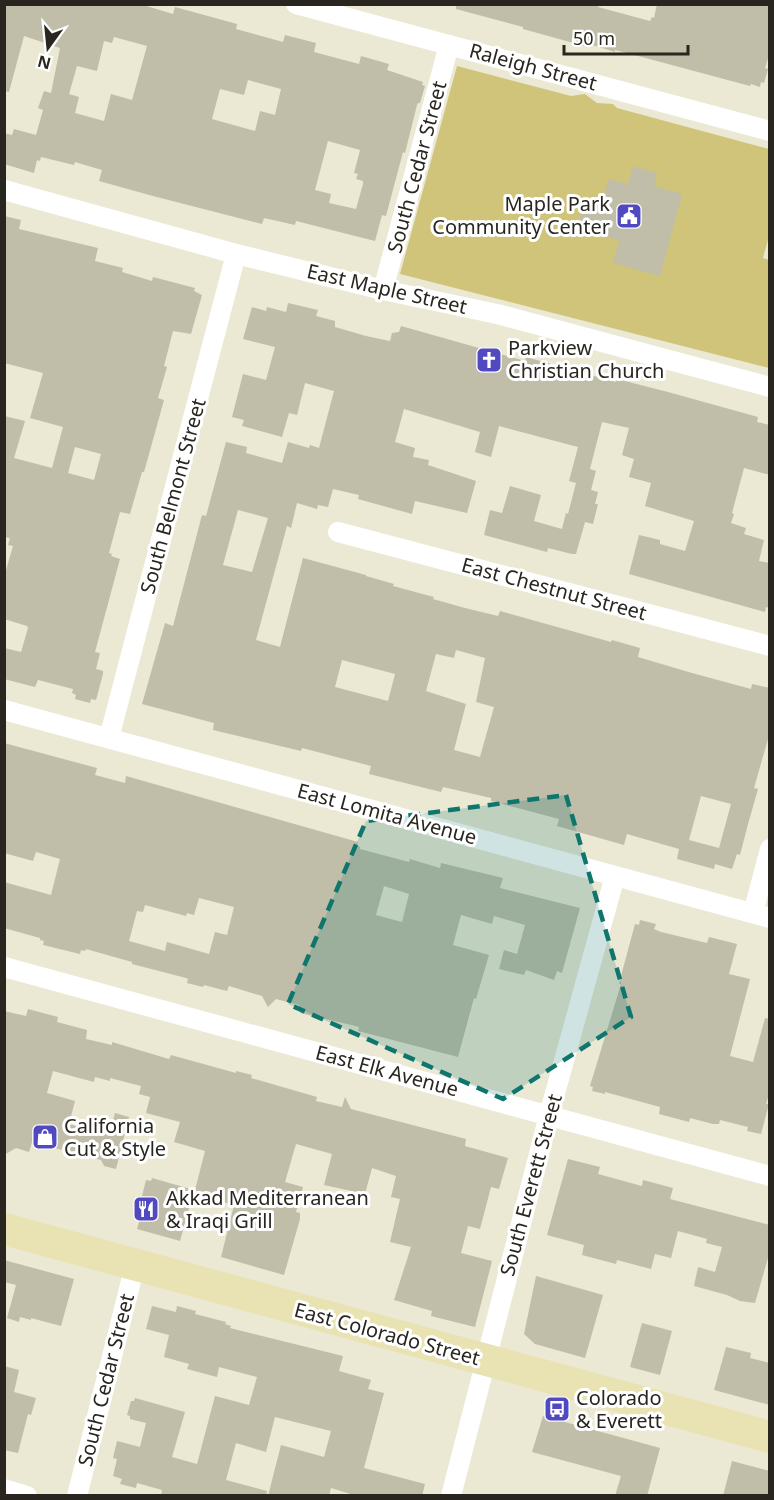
<svg xmlns="http://www.w3.org/2000/svg" width="774" height="1500" font-family="'Noto Sans',sans-serif">
	<rect width="100%" height="100%" fill="#ebe8d3"/>
	<polygon fill="#d0c47a" points="457,66 571,96 585,94 597,103 613,104 617,108 769,149 769,236 763,258 769,260 769,368 400,274"/>
	<g fill="#c0bda9" fill-rule="evenodd">
		<path d="M4,4H140L173,14L175,7L237,24L236,29L283,42L285,35L316,43L314,52L359,64L361,56L389,64L387,70L423,82L422,85L425,86L420,103H418L417,105L405,153L403,152L386,216L382,215L375,241L296,221L295,225L264,218L262,224L153,196L99,181L102,170L75,162L74,165L41,157L40,161L37,160L34,173L4,164V133L12,135L14,129L36,135L43,110L38,108L44,91L51,93L60,48L24,36L9,92L4,91ZM114,37L147,46L132,100L111,94L104,121L75,113L79,97L69,94L77,66L97,71L104,41L112,43ZM248,80L281,89L275,115L260,111L255,131L212,119L220,89L244,95ZM328,141L360,150L354,173L358,174L356,179L363,181V184L356,209L329,203L331,194L315,190Z"/>
		<polygon points="456,4 599,4 598,7 650,21 652,17 654,18 657,4 770,4 770,52 765,68 768,69 764,83 761,82 760,87 751,84 750,86 627,53 615,50 615,52 589,44 588,47 523,29 523,27 456,9"/>
		<polygon points="633,166 657,173 654,186 682,194 660,276 613,263 619,240 592,233 593,229 578,225 584,203 599,207 609,179 628,184"/>
		<path d="M4,216L21,220L19,229L98,248L95,261L123,268L122,272L152,281L153,277L195,288L194,291L202,295L191,334L173,331L164,366L167,367L158,398L164,400L151,447L144,472H142L130,514L120,512L109,553L112,554L111,556L120,559L95,652L100,653L96,669L103,671V674L96,700L91,699L90,703L75,699L76,695L72,693L73,689L38,680L35,687L4,679V648L21,652L28,628L27,626L4,619V577L13,546L8,545L10,538L4,537V416L25,421L14,458L52,468L63,427L30,418L43,373L4,363ZM75,447L101,454L94,480L68,473Z"/>
		<path d="M288,303L318,310L316,316L335,321V327L366,336L390,341L392,333L399,332L401,326L525,361L526,357L616,382L617,379L668,392L758,417L757,422L770,425V475L744,468L732,513L734,514L731,523L746,528L744,534L764,540L759,561L770,563V608L766,607L765,612L629,574L639,535L660,540V544L685,551L694,521L645,506L651,483L629,477L634,459L622,455L629,428L602,422L590,469L596,471L591,490L598,492L595,504H598L593,524L585,522L576,554H572L548,548L547,552L484,535L490,510L502,513L510,486L541,495L534,521L562,529L566,513L568,514L576,483L569,481L578,447L499,426L491,457L475,452L480,432L404,409L395,442L415,448L413,457L429,460L428,465L476,481L467,513L415,501L412,514L358,499L359,495L333,489L328,507L318,505L317,509L297,503L291,528L287,526L256,640L280,647L303,558L366,575V576L394,584L393,586L434,597L433,599L465,608L498,616L500,611L611,642L612,640L640,648L638,657L692,673L751,689L752,684L770,688V732L754,788L758,789L748,824L740,855L737,854L732,869L715,864L714,869L677,859L679,849L627,834L624,845L557,826L559,819L491,801V798L443,787L441,792L369,774L371,766L302,748L301,751L213,730L214,723L142,704L165,623L173,626L202,515L206,516L226,442L247,447L246,453L282,463L288,442L309,448L310,445L319,448L334,391L305,383L297,415L289,413L282,437L242,426L244,420L232,417L243,374L266,380L275,347L243,339L252,307L266,311L267,307L286,312ZM238,510L268,518L252,572L223,565ZM456,650L485,658L476,702L494,707L480,757L454,750L466,704L426,691L436,654L454,658ZM342,660L395,674L388,701L335,687ZM701,796L731,804L719,848L689,840Z"/>
		<path d="M4,743L97,768L95,775L125,783L126,776L358,842L357,845L360,847V849L409,862L410,859L440,868L441,863L503,878L500,888L580,908L562,973L557,971L554,980L526,970L524,975L499,969L504,950L517,954L525,925L494,916L492,924L461,915L453,945L489,955L476,999L474,998L458,1057L358,1031L359,1027L347,1024L300,1013L301,1008L298,1007L299,1005L276,999L268,1007L262,996L229,986L227,991L204,985L203,987L187,983L188,979L186,978L132,964V962L86,949L85,951L81,950L80,954L43,945L44,941L40,940V938L4,928V882L51,895L60,859L36,852L33,861L4,853ZM384,886L409,894L402,922L376,915ZM199,898L234,907L227,935L215,932L209,954L167,942L165,951L129,941L137,911L143,912L145,905L186,916L187,913L194,915Z"/>
		<polygon points="640,920 656,924 654,929 661,932 707,943 709,937 737,944 729,974 750,979 730,1056 753,1062 765,1018 770,1019 770,1091 766,1104 769,1104 761,1134 747,1131 748,1127 720,1120 719,1124 713,1124 690,1118 689,1122 659,1114 660,1107 605,1092 605,1094 592,1091 593,1087 590,1086 621,984 619,984 621,976 635,924 639,925"/>
		<polygon points="28,1009 58,1017 57,1022 87,1030 86,1039 112,1045 112,1042 169,1059 171,1055 236,1073 236,1071 252,1075 251,1078 317,1097 316,1101 342,1107 345,1097 351,1109 466,1139 465,1146 508,1158 499,1189 491,1187 480,1229 468,1226 461,1253 492,1261 475,1327 431,1316 432,1311 394,1300 411,1247 390,1242 400,1199 391,1197 396,1176 372,1168 365,1194 324,1185 332,1154 296,1144 285,1182 303,1187 296,1212 300,1213 300,1219 284,1275 221,1257 234,1205 194,1194 205,1151 174,1142 180,1122 146,1113 150,1097 139,1094 141,1086 110,1078 110,1081 95,1077 94,1082 53,1071 47,1093 75,1101 69,1124 109,1135 115,1113 129,1117 116,1169 104,1166 101,1160 32,1142 29,1152 16,1148 4,1155 4,1011 26,1016"/>
		<polygon points="568,1159 600,1167 598,1174 642,1186 643,1180 673,1188 670,1199 770,1225 770,1251 755,1303 740,1301 727,1295 694,1286 698,1267 715,1272 722,1247 706,1243 707,1239 678,1231 671,1258 655,1254 651,1269 617,1260 616,1264 582,1255 584,1245 547,1235"/>
		<polygon points="152,1178 194,1190 180,1241 137,1229 146,1197 142,1196 146,1180 151,1181"/>
		<polygon points="4,1260 74,1279 61,1326 31,1318 31,1320 20,1317 19,1322 7,1318 16,1285 4,1282"/>
		<polygon points="536,1276 603,1295 585,1358 535,1344 524,1334"/>
		<polygon points="152,1306 176,1312 177,1306 196,1311 195,1314 226,1322 225,1324 231,1326 230,1328 343,1356 339,1371 371,1380 368,1389 384,1393 364,1468 425,1484 422,1496 357,1496 331,1488 329,1496 268,1496 281,1445 324,1457 331,1431 275,1417 266,1452 236,1443 226,1480 267,1491 266,1496 161,1496 162,1490 137,1483 136,1488 120,1484 122,1479 113,1476 117,1459 113,1458 117,1441 140,1447 146,1423 130,1419 130,1416 127,1415 131,1401 134,1401 135,1398 185,1412 172,1457 197,1464 215,1396 249,1405 257,1377 219,1367 217,1377 187,1369 189,1364 164,1357 169,1335 146,1329"/>
		<polygon points="642,1323 672,1331 660,1375 630,1367"/>
		<polygon points="726,1347 751,1353 750,1358 770,1363 770,1405 714,1390"/>
		<polygon points="4,1366 19,1370 14,1392 36,1398 31,1415 28,1414 18,1453 4,1450"/>
		<polygon points="543,1416 660,1448 647,1496 615,1496 621,1476 532,1452"/>
		<polygon points="732,1461 770,1471 770,1496 723,1496"/>
	</g>
	<g fill="none" stroke-linecap="round" stroke-linejoin="round">
		<g stroke="#fff" stroke-width="20">
			<polyline points="296,4 770,131"/>
			<polyline points="4,190 236,254 383,290 497,314 770,387"/>
			<polyline points="383,290 449,45"/>
			<polyline points="338,532 770,646"/>
			<polyline points="4,710 770,918"/>
			<polyline points="109,738 236,254"/>
			<polyline points="753,913 770,849"/>
			<polyline points="4,967 770,1176"/>
			<polyline points="4,1489 27,1496"/>
			<polyline points="77,1496 135,1265"/>
			<polyline points="451,1496 549,1115 615,876"/>
		</g>
		<polyline stroke="#e9e2b3" stroke-width="32" points="4,1229 770,1437"/>
	</g>
	<path fill="#0f766e" fill-opacity="0.2" stroke="#0f766e" stroke-width="4.5" stroke-dasharray="12 8" stroke-linejoin="round" d="M566,795L631,1017L503,1099L288,1004L366,821Z"/>
	<defs>
		<g id="civic-square" transform="scale(1.35)"><rect x="-9" y="-9" width="18" height="18" rx="4" fill="#5149c0" stroke="#fff"/><path d="M-.6-6.5H3V-4.5H.6V-3L4-1V1h2V6H-6V1h2V-1L-.6-3ZM-1.2 2.5V6h2.4V2.5Z" fill="#fff"/></g>
		<g id="church-square" transform="scale(1.35)"><rect x="-9" y="-9" width="18" height="18" rx="4" fill="#5149c0" stroke="#fff"/><path d="M-1.2-6h2.4v3.5h3.3v2.4h-3.3V6h-2.4V-.1h-3.3v-2.4h3.3Z" fill="#fff"/></g>
		<g id="shop-square" transform="scale(1.35)"><rect x="-9" y="-9" width="18" height="18" rx="4" fill="#5149c0" stroke="#fff"/><path d="M-5-2.5h2.3a2.7 3.5 0 0 1 5.4 0H5L5.5 6h-11ZM-1.5-2.5h3a1.5 2.3 0 0 0-3 0Z" fill="#fff"/></g>
		<g id="restaurant-square" transform="scale(1.35)"><rect x="-9" y="-9" width="18" height="18" rx="4" fill="#5149c0" stroke="#fff"/><path d="M-5-6h1v4h1v-4h1v4h1v-4h1v5L-1.5 .5V6h-2V.5L-5-1ZM5-6V6H3V1.5H1.5Q1.5-4 5-6Z" fill="#fff"/></g>
		<g id="bus-square" transform="scale(1.35)"><rect x="-9" y="-9" width="18" height="18" rx="4" fill="#5149c0" stroke="#fff"/><path d="M-5-6H5V4H4V6H2V4H-2V6H-4V4H-5ZM-3.5-4V0h7V-4ZM-3.5 1.2v1.5H-2V1.2ZM2 1.2v1.5H3.5V1.2Z" fill="#fff"/></g>
	</defs>
	<g fill-rule="evenodd">
		<use href="#civic-square" x="629" y="216"/>
		<use href="#church-square" x="489" y="360"/>
		<use href="#shop-square" x="45" y="1137"/>
		<use href="#restaurant-square" x="146" y="1209"/>
		<use href="#bus-square" x="557" y="1409"/>
	</g>
	<g text-anchor="middle" stroke-width="6" stroke-linejoin="round" paint-order="stroke">
		<g font-size="20" fill="#28261f" stroke="#fff">
			<text transform="translate(533 67) rotate(15)" y="7">Raleigh Street</text>
			<text transform="translate(417 167) rotate(-75)" y="7">South Cedar Street</text>
			<text transform="translate(387 289) rotate(13)" y="7">East Maple Street</text>
			<text transform="translate(173 496) rotate(-75)" y="7">South Belmont Street</text>
			<text transform="translate(554 589) rotate(15)" y="7">East Chestnut Street</text>
			<text transform="translate(387 814) rotate(15)" y="7">East Lomita Avenue</text>
			<text transform="translate(387 1071) rotate(15)" y="7">East Elk Avenue</text>
			<text transform="translate(531 1185) rotate(-75)" y="7">South Everett Street</text>
			<text transform="translate(387 1334) rotate(15)" y="7">East Colorado Street</text>
			<text transform="translate(106 1380) rotate(-76)" y="7">South Cedar Street</text>
		</g>
		<g font-size="20" fill="#28261f" stroke="#fff" text-anchor="start">
			<text x="610" y="211" text-anchor="end">Maple Park<tspan x="610" dy="23">Community Center</tspan></text>
			<text x="508" y="355">Parkview<tspan x="508" dy="23">Christian Church</tspan></text>
			<text x="64" y="1133">California<tspan x="64" dy="23">Cut &amp; Style</tspan></text>
			<text x="166" y="1205">Akkad Mediterranean<tspan x="166" dy="23">&amp; Iraqi Grill</tspan></text>
			<text x="576" y="1405">Colorado<tspan x="576" dy="23">&amp; Everett</tspan></text>
		</g>
	</g>
	<rect width="774" height="1500" fill="none" stroke="#28261f" stroke-width="12"/>
	<g transform="translate(48 48) rotate(195)" stroke="#ffffff" stroke-width="4.5" paint-order="stroke">
	<path d="M0-4.5L10 22L0 15L-10 22Z" fill="#28261f"/>
	<text y="-9" font-size="16" font-weight="bold" text-anchor="middle" fill="#28261f">N</text>
	</g>
	<path d="M564 45v9h124v-9" fill="none" stroke="#28261f" stroke-width="3"/>
	<text x="573" y="45" font-size="18" fill="#28261f" stroke="#ffffff" stroke-width="4.5" paint-order="stroke">50 m</text>
</svg>
